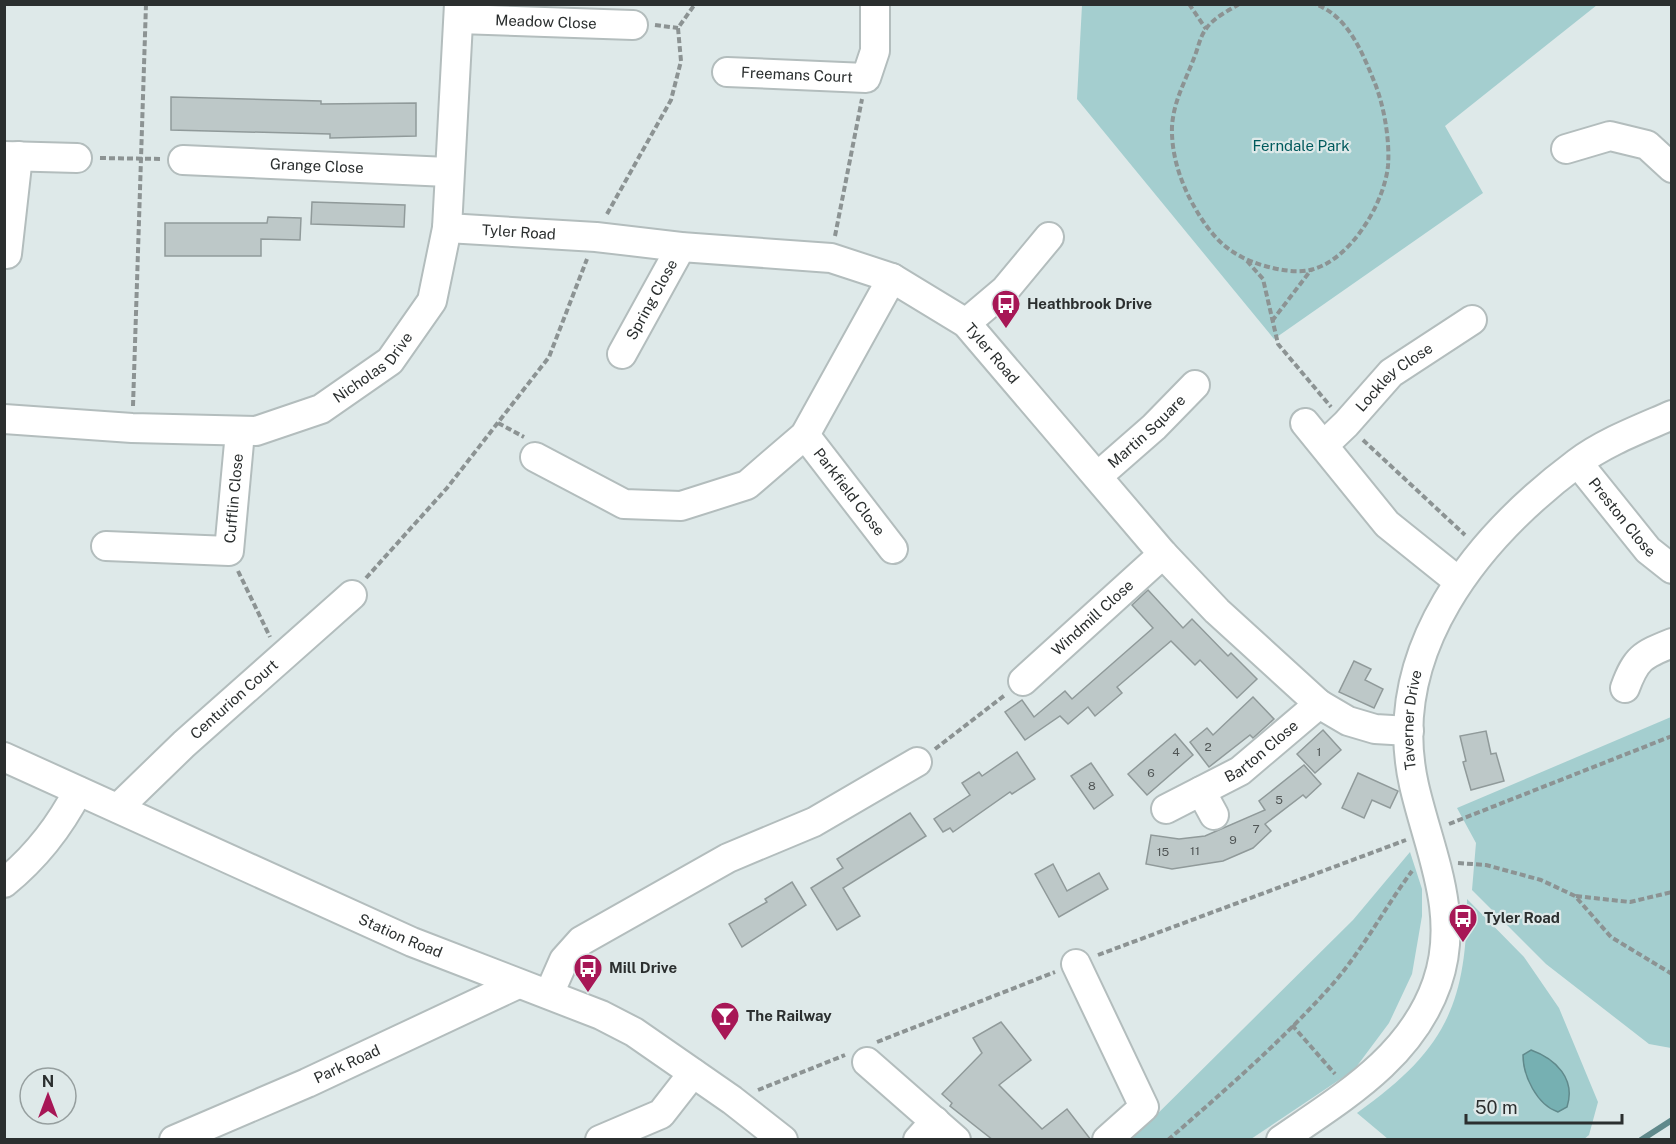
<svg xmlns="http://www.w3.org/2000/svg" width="1676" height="1144" font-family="'Public Sans',sans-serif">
	<rect width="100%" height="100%" fill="#dee9e9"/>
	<g fill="#a4cecf">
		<polygon points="1082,5 1083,4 1597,5 1445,126 1483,193 1274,339 1077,99"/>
		<polygon points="1671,717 1671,1048 1649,1044 1546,964 1472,890 1476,843 1457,808"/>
		<polygon points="1410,852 1422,889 1422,916 1412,974 1389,1023 1354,1070 1251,1139 1131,1140 1353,920"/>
		<path d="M1467,899L1524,957L1559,1008L1598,1102L1589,1135L1583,1140L1388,1139L1357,1113C1444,1051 1467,1006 1467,899Z"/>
	</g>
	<path fill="#76b0b2" stroke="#60898b" stroke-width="1.5" d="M1531,1050C1556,1059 1576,1079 1567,1107L1558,1112C1537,1105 1523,1076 1523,1055Z"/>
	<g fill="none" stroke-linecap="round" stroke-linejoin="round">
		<polyline stroke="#60898b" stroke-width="6" points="1641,1140 1672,1120"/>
	</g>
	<g fill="#bdc8c8" stroke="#909a9a" stroke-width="1.5">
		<polygon points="171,97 321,101 321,104 416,103 416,136 330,138 330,134 171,130"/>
		<polygon points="312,202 405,205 404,227 311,224"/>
		<polygon points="268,217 301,218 300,240 261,239 261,256 165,256 165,223 267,223"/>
		<polygon points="1148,590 1183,628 1192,619 1228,656 1231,653 1257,679 1237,698 1200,660 1195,665 1171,641 1117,687 1122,693 1095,716 1088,707 1068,724 1060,716 1025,740 1005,712 1022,700 1034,717 1065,691 1072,699 1153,628 1132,605"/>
		<polygon points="1354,661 1371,669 1365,680 1383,689 1374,708 1339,692"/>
		<polygon points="1253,697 1274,719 1253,738 1250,735 1209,767 1190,742 1207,728 1213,735"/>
		<polygon points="1323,730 1341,750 1315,773 1297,754"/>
		<polygon points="1486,731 1491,754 1496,753 1504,781 1471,790 1463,762 1466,761 1460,736"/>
		<polygon points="1175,734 1193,755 1147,795 1128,774"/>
		<polygon points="1017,752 1035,779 1012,794 1010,792 953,832 950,828 943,832 934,819 970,795 962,783 979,772 982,776"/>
		<polygon points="1091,763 1113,795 1094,809 1071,776"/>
		<polygon points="1304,765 1321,784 1306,798 1303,795 1265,824 1271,831 1253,848 1223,861 1172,869 1146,864 1151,835 1179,839 1205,836 1265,810 1259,801"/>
		<polygon points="1358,773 1398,791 1390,808 1372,800 1364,818 1342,808"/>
		<polygon points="910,813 926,836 843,888 860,916 837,930 811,888 843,868 837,859"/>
		<polygon points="1053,864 1067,891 1099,873 1108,889 1059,917 1035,874"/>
		<polygon points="792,882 806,905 742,947 729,924 767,902 765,899"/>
		<polygon points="1001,1022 1031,1060 999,1085 1042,1129 1067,1109 1091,1140 993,1140 950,1106 952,1103 942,1094 982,1053 973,1038"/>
	</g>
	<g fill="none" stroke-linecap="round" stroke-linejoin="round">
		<g stroke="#b3bdbd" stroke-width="32">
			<g id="minor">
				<path id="s1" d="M459,19L633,25"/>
				<path id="s2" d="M727,72L866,78L875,51V4"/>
				<polyline points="1566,149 1610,136 1647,145 1672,168"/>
				<polyline points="4,156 77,158"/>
				<path id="s3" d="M183,160L448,172"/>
				<path id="s4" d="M447,228L596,237L681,247L831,258L892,278L966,323L1163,554L1217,611L1319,704L1348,721L1375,729L1409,731"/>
				<polyline points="7,254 18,156"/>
				<polyline points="966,323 1005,290 1049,237"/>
				<path id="s5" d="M622,354L681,247"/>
				<path id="s6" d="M4,419L132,428L256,431L321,409L390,361L432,301L447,228L459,4"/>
				<polyline points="1305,423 1387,524 1458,581"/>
				<path id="s7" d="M805,435L893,549"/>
				<path id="s8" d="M1324,445L1346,424L1391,373L1472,320"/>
				<polyline points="535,457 624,504 681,506 747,485 805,435 892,278"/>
				<path id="s9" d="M1578,463L1648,550L1672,569"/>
				<path id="s10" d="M1098,476L1154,427L1195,385"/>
				<path id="s11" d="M106,546L229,551L240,432"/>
				<path id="s12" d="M1023,681L1163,554"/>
				<path d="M1625,688C1636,658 1642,655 1672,643"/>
				<path id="s13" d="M4,757L412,942L601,1015L634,1032L732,1100L783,1140"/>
				<polyline points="1201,791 1214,815"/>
				<path id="s14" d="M118,808L184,744L352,595"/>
				<path id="s15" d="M1166,809L1240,771L1319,704"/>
				<path d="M4,883C35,858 60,826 78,791"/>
				<polyline points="1076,964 1144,1107 1107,1140"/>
				<polyline points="549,994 564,960 581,941 728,858 814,822 917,762"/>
				<polyline points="867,1062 956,1140"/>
				<path id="s16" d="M174,1140L307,1083L518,984"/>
				<polyline points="600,1140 661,1114 693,1073"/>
				<polyline points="918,1140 935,1121"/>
				<path id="s17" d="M1281,1140C1343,1097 1411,1058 1437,983C1461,914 1429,851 1414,785C1384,651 1477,538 1577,463C1605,442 1640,429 1672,415"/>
			</g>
		</g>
		<g stroke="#8c9393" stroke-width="4" stroke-dasharray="6 3" stroke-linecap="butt">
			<polyline points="1189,4 1206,29"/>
			<path d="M1239,4C1228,11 1213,18 1206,29C1200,36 1198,49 1194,58C1185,82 1174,100 1172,126C1171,155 1181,184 1195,208C1213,239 1230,256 1265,266C1280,270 1296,273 1310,270C1350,261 1384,204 1388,166C1390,140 1384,105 1374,81C1362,52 1348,16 1315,4"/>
			<polyline points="655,25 678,28"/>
			<polyline points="100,158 162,159"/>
			<polyline points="607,214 671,100 681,61 678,28 695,4"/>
			<polyline points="835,236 862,99"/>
			<polyline points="1247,261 1263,279 1278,344 1331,407"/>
			<polyline points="1272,321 1311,270"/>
			<polyline points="133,406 146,4"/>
			<polyline points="498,423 524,437"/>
			<polyline points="1363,440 1465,535"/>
			<polyline points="238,571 270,637"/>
			<polyline points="366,578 447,488 549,357 587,259"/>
			<polyline points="935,749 1005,695"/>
			<polyline points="1449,824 1672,736"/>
			<polyline points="1458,863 1486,865 1541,880 1575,896 1611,937 1672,974"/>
			<polyline points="1576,896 1630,902 1672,892"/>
			<polyline points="1098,955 1406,840"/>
			<polyline points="1292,1025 1335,1074"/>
			<polyline points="877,1042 1055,972"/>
			<polyline points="758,1090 845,1055"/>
			<path d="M1168,1140C1224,1091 1281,1042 1331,986C1362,951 1384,909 1412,871"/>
		</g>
		<use href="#minor" stroke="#fff" stroke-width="28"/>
	</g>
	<defs>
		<g id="bus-pin" transform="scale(1.5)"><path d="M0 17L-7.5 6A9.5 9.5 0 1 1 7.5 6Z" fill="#a71756" stroke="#dee9e9"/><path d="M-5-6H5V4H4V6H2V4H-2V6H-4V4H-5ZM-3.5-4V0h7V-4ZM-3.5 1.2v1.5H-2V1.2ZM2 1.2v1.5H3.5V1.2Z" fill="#fff"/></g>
		<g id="bar-pin" transform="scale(1.5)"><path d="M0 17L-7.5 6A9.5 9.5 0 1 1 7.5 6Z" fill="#a71756" stroke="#dee9e9"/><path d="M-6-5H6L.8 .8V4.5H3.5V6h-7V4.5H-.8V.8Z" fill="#fff"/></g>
	</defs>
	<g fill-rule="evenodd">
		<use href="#bus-pin" x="1006" y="304"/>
		<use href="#bus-pin" x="1463" y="918"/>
		<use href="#bus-pin" x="588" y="968"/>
		<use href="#bar-pin" x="725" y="1016"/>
	</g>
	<g text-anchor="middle" stroke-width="4.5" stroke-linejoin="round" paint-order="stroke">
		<g font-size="12" fill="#505555">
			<text x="1208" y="751">2</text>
			<text x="1176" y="756">4</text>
			<text x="1319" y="756">1</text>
			<text x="1151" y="777">6</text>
			<text x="1092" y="790">8</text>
			<text x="1279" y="804">5</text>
			<text x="1256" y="833">7</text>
			<text x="1233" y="844">9</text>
			<text x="1195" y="855">11</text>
			<text x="1163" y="856">15</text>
		</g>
		<g font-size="15" fill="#2b2f2f" stroke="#dee9e9">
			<text dy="5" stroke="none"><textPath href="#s1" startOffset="87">Meadow Close</textPath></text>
			<text dy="5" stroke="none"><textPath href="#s2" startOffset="70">Freemans Court</textPath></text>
			<text dy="5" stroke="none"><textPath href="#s3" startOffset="134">Grange Close</textPath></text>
			<text dy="5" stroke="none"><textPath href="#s4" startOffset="72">Tyler Road</textPath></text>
			<text dy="5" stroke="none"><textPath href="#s5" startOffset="62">Spring Close</textPath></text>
			<text dy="5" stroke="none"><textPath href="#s4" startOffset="576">Tyler Road</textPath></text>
			<text dy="5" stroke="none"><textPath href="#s6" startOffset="388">Nicholas Drive</textPath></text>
			<text dy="5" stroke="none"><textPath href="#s8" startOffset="98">Lockley Close</textPath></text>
			<text dy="5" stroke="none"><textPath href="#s10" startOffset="66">Martin Square</textPath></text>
			<text dy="5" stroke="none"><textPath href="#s7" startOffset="72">Parkfield Close</textPath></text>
			<text dy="5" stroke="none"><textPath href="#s11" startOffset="176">Cufflin Close</textPath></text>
			<text dy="5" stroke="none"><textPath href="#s9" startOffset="70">Preston Close</textPath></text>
			<text dy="5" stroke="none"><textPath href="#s12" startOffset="94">Windmill Close</textPath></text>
			<text dy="5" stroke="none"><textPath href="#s14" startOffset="159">Centurion Court</textPath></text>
			<text dy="5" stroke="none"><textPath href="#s17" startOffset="494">Taverner Drive</textPath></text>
			<text dy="5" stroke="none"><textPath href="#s15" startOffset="112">Barton Close</textPath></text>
			<text dy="5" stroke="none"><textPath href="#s13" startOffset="435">Station Road</textPath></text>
			<text dy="5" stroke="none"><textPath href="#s16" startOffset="189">Park Road</textPath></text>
		</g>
		<g font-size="15" fill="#005a5d" stroke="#dee9e9">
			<text x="1301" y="151">Ferndale Park</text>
		</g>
		<g font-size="15" font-weight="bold" fill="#2b2f2f" stroke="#dee9e9" text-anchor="start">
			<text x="1027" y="309">Heathbrook Drive</text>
			<text x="1484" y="923">Tyler Road</text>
			<text x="609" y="973">Mill Drive</text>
			<text x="746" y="1021">The Railway</text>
		</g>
	</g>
	<rect width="1676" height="1144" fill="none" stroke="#2b2f2f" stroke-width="12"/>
	<g transform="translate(48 1096)"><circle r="28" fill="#dee9e9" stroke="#969f9f" stroke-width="1.5"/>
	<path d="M0-4.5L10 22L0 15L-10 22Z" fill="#a71756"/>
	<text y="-9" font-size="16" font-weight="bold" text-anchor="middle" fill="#2b2f2f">N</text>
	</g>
	<path d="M1466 1114v9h156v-9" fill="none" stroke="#2b2f2f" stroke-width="3"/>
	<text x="1475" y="1114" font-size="18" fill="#2b2f2f" stroke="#dee9e9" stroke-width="4.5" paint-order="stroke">50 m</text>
</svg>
